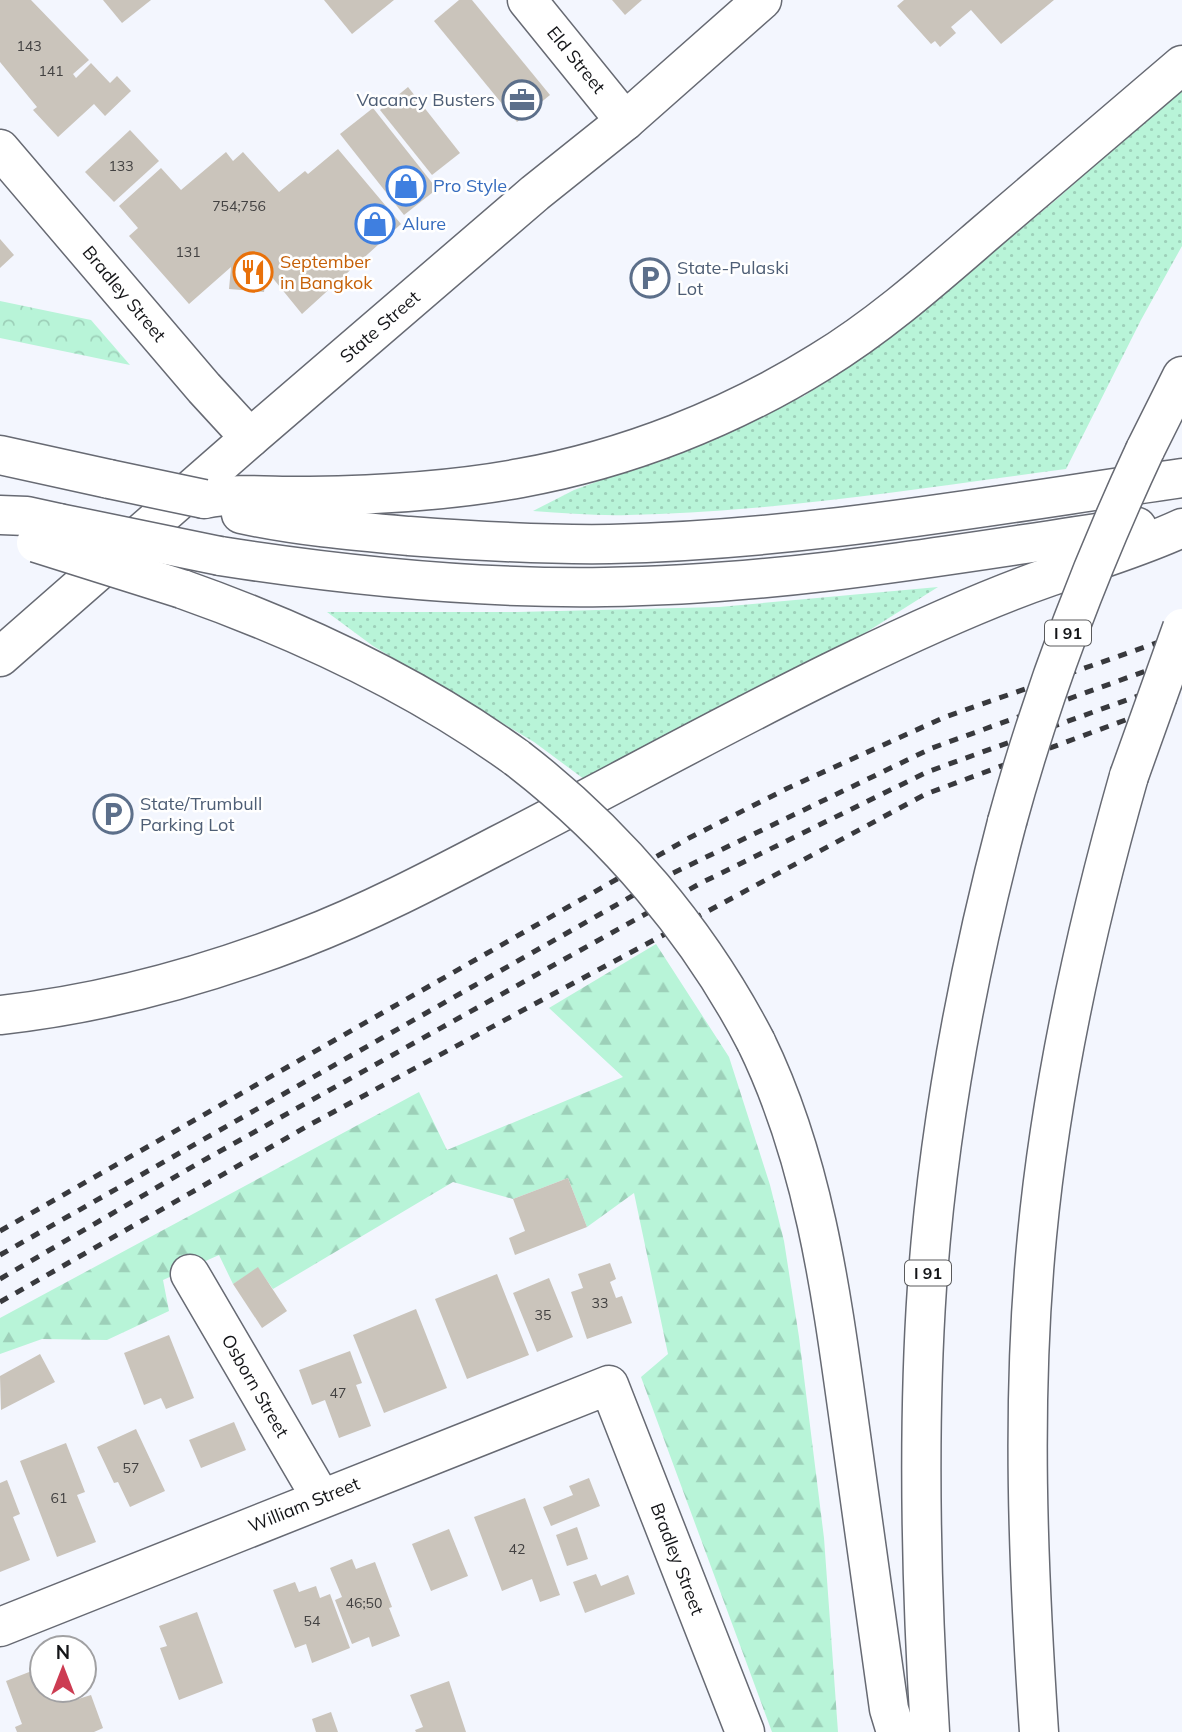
<svg xmlns="http://www.w3.org/2000/svg" width="1182" height="1732" font-family="Mulish,sans-serif">
	<defs>
		<pattern id="grass-dots" width="8" height="8" patternUnits="userSpaceOnUse" patternTransform="scale(1.75)"><rect width="8" height="8" fill="#b8f4d8"/><path d="M2 2h.1M6 6h.1" fill="none" stroke="#9dd0b9" stroke-width="1.8" stroke-linecap="round"/></pattern>
		<pattern id="forest-firs" width="22" height="20" patternUnits="userSpaceOnUse" patternTransform="scale(1.75)"><rect width="22" height="20" fill="#b8f4d8"/><path d="M5 1l3.5 6h-7zM16 11l3.5 6h-7z" fill="#9dd0b9"/></pattern>
		<pattern id="park-crowns" width="20" height="18" patternUnits="userSpaceOnUse" patternTransform="scale(1.75)"><rect width="20" height="18" fill="#b8f4d8"/><path d="M2 6a3 3 0 1 1 6 0M12 15a3 3 0 1 1 6 0" fill="none" stroke="#9dd0b9"/></pattern>
	</defs>
	<rect width="100%" height="100%" fill="#f3f6fe"/>
	<g fill="url(#grass-dots)">
		<path d="M1182,88V246L1141,320L1066,469C921,488 775,512 628,515C597,516 565,513 533,511L574,490L667,456L804,396L918,315L1057,199Z"/>
		<polygon points="938,587 827,657 592,785 534,742 373,646 327,612 517,612 719,607"/>
	</g>
	<polygon fill="url(#forest-firs)" points="656,944 729,1057 770,1185 784,1241 799,1337 824,1538 838,1732 772,1732 641,1377 668,1354 634,1193 587,1227 568,1178 513,1199 453,1182 273,1289 258,1268 233,1284 219,1255 163,1280 169,1311 107,1340 42,1339 0,1354 0,1318 419,1092 447,1150 623,1077 549,1008"/>
	<polygon fill="url(#park-crowns)" points="0,301 91,320 130,365 0,338"/>
	<g fill="#cac4bb">
		<polygon points="0,0 31,0 89,60 73,74 76,78 91,63 110,83 117,76 131,91 105,116 94,104 58,137 33,110 37,107 0,62"/>
		<polygon points="103,0 151,0 122,23"/>
		<polygon points="324,0 394,0 352,34"/>
		<polygon points="459,0 472,0 550,95 517,122 434,21"/>
		<polygon points="612,0 642,0 625,15"/>
		<polygon points="904,0 1054,0 1001,44 971,10 951,27 956,33 940,47 935,41 931,44 897,6"/>
		<polygon points="408,87 460,153 432,175 380,110"/>
		<polygon points="373,108 437,189 404,215 340,134"/>
		<polygon points="130,130 159,161 114,202 85,172"/>
		<polygon points="338,149 401,224 302,314 267,271 264,292 229,289 231,267 189,304 129,236 138,228 119,206 161,168 181,190 226,152 233,161 243,152 279,192 305,171 308,174"/>
		<polygon points="0,239 14,255 0,268"/>
		<polygon points="568,1178 587,1227 515,1255 509,1238 525,1231 513,1199"/>
		<polygon points="610,1263 616,1279 610,1282 616,1298 622,1296 632,1323 587,1339 571,1292 583,1288 578,1274"/>
		<polygon points="258,1267 287,1311 262,1328 233,1284"/>
		<polygon points="497,1274 529,1355 467,1379 435,1299"/>
		<polygon points="549,1278 573,1337 537,1352 513,1293"/>
		<polygon points="416,1309 447,1388 384,1413 353,1335"/>
		<polygon points="169,1335 194,1398 166,1409 161,1398 144,1405 124,1353"/>
		<polygon points="350,1351 362,1383 356,1385 371,1426 339,1438 325,1400 312,1405 299,1370"/>
		<polygon points="40,1354 55,1382 1,1410 0,1376"/>
		<polygon points="234,1422 246,1450 201,1468 189,1440"/>
		<polygon points="136,1429 165,1491 130,1507 118,1482 114,1483 97,1447"/>
		<polygon points="66,1443 85,1492 77,1495 96,1542 57,1557 20,1461"/>
		<polygon points="589,1478 600,1506 551,1526 543,1507 573,1495 569,1486"/>
		<polygon points="7,1480 20,1514 13,1517 30,1560 0,1572 0,1483"/>
		<polygon points="525,1498 560,1595 540,1602 532,1579 502,1591 474,1517"/>
		<polygon points="577,1527 588,1559 567,1566 556,1535"/>
		<polygon points="449,1529 468,1576 431,1591 412,1544"/>
		<polygon points="352,1559 356,1569 375,1562 392,1607 389,1608 400,1636 372,1647 369,1637 352,1644 335,1600 342,1597 330,1568"/>
		<polygon points="596,1574 601,1586 628,1575 635,1594 585,1613 573,1582"/>
		<polygon points="295,1582 299,1592 316,1586 320,1598 330,1594 350,1648 312,1663 306,1644 295,1648 273,1590"/>
		<polygon points="197,1612 223,1683 179,1700 160,1648 167,1646 159,1626"/>
		<polygon points="42,1667 42,1690 71,1690 75,1700 91,1695 103,1728 94,1732 17,1732 15,1727 22,1724 6,1681"/>
		<polygon points="449,1681 466,1732 416,1732 415,1730 423,1727 410,1695"/>
		<polygon points="331,1712 338,1732 316,1732 312,1719"/>
	</g>
	<g fill="none" stroke-linecap="round" stroke-linejoin="round">
		<g stroke="#676a73" stroke-width="41">
			<g id="minor">
				<polyline points="527,0 625,121"/>
				<polyline points="0,149 204,388 250,438"/>
				<polyline points="190,1274 321,1498"/>
				<polyline points="0,1627 609,1385 745,1732"/>
			</g>
		</g>
		<g stroke="#676a73" stroke-width="41">
			<polyline id="major" points="0,657 250,438 535,193 625,121 762,0"/>
		</g>
		<g stroke="#676a73" stroke-width="41">
			<g id="highway">
				<polyline points="1145,450 1182,376"/>
				<polyline points="0,455 109,479"/>
				<path d="M204,499C240,492 274,497 310,496C380,495 451,491 521,478C626,459 730,418 820,362C879,326 931,280 983,235C1049,178 1116,122 1182,65"/>
				<path d="M241,514C296,526 353,531 409,536C476,541 543,545 610,544C802,540 993,505 1182,478"/>
				<polyline points="0,515 27,516 59,523"/>
				<path d="M220,556C348,576 476,589 605,587C784,585 961,553 1137,527"/>
				<path d="M182,589C301,631 415,684 517,758"/>
				<path d="M0,1015C102,1004 204,976 300,939C368,913 433,879 498,845C615,785 729,721 847,664C913,632 980,601 1049,577C1093,561 1139,548 1182,528"/>
				<path d="M756,1042C814,1161 831,1291 849,1421C863,1517 876,1613 889,1709L896,1732"/>
				<path d="M930,1732C921,1584 917,1435 927,1287C938,1129 967,974 1007,822"/>
				<path d="M1039,1732C1028,1566 1021,1402 1037,1236C1052,1079 1086,927 1129,776"/>
			</g>
		</g>
		<use href="#minor" stroke="#fff" stroke-width="38"/>
		<use href="#major" stroke="#fff" stroke-width="38"/>
		<use href="#highway" stroke="#fff" stroke-width="38"/>
		<g stroke="#38393d" stroke-width="5" stroke-dasharray="9 9" stroke-linecap="butt">
			<polyline points="0,1231 689,838 788,788 945,717 1182,634"/>
			<polyline points="0,1255 669,875 932,748 1182,658"/>
			<polyline points="0,1279 197,1164 701,883 927,772 1182,680"/>
			<polyline points="0,1302 311,1124 926,794 1182,699"/>
		</g>
		<g stroke="#676a73" stroke-width="41" stroke-linecap="butt">
			<g id="highway-bridge">
				<polyline points="109,479 204,499"/>
				<polyline points="59,523 220,556"/>
				<polyline points="36,543 182,589"/>
				<path d="M517,758C616,834 699,932 756,1042"/>
				<polyline points="1129,776 1182,628"/>
				<path d="M1007,822C1042,694 1089,570 1145,450"/>
			</g>
		</g>
		<use href="#highway-bridge" stroke="#fff" stroke-width="38"/>
	</g>
	<defs>
		<g id="office-ring" transform="scale(2.0125)"><circle r="9.5" fill="#fff" stroke="#5c6f8a" stroke-width="1.5"/><path d="M-6-3h4V-5.5h4V-3h4V5H-6ZM-1-4.5V-3h2v-1.5ZM-6 0V1H6V0Z" fill="#5c6f8a"/></g>
		<g id="shop-ring" transform="scale(2.0125)"><circle r="9.5" fill="#fff" stroke="#3f7fe0" stroke-width="1.5"/><path d="M-5-2.5h2.3a2.7 3.5 0 0 1 5.4 0H5L5.5 6h-11ZM-1.5-2.5h3a1.5 2.3 0 0 0-3 0Z" fill="#3f7fe0"/></g>
		<g id="restaurant-ring" transform="scale(2.0125)"><circle r="9.5" fill="#fff" stroke="#e8710a" stroke-width="1.5"/><path d="M-5-6h1v4h1v-4h1v4h1v-4h1v5L-1.5 .5V6h-2V.5L-5-1ZM5-6V6H3V1.5H1.5Q1.5-4 5-6Z" fill="#e8710a"/></g>
		<g id="parking-ring" transform="scale(2.0125)"><circle r="9.5" fill="#fff" stroke="#5c6f8a" stroke-width="1.5"/><path d="M-3.5-5.5H1a3.5 3.5 0 0 1 0 7H-1V5.5H-3.5ZM-1-3.4V-.6H.8a1.4 1.4 0 0 0 0-2.8Z" fill="#5c6f8a"/></g>
	</defs>
	<g fill-rule="evenodd">
		<use href="#office-ring" x="522" y="100"/>
		<use href="#shop-ring" x="406" y="186"/>
		<use href="#shop-ring" x="375" y="224"/>
		<use href="#restaurant-ring" x="253" y="272"/>
		<use href="#parking-ring" x="650" y="278"/>
		<use href="#parking-ring" x="113" y="814"/>
	</g>
	<g text-anchor="middle" stroke-width="5" stroke-linejoin="round" paint-order="stroke">
		<g font-size="14" fill="#424141">
			<text x="29" y="51">143</text>
			<text x="51" y="76">141</text>
			<text x="121" y="171">133</text>
			<text x="239" y="211">754;756</text>
			<text x="188" y="257">131</text>
			<text x="600" y="1308">33</text>
			<text x="543" y="1320">35</text>
			<text x="338" y="1398">47</text>
			<text x="131" y="1473">57</text>
			<text x="59" y="1503">61</text>
			<text x="517" y="1554">42</text>
			<text x="364" y="1608">46;50</text>
			<text x="312" y="1626">54</text>
		</g>
		<g fill="#fff" stroke="#5a5b5d" stroke-width="2">
			<rect x="1045" y="620.5" width="46" height="25" rx="5"/>
			<rect x="905" y="1260.5" width="46" height="25" rx="5"/>
		</g>
		<g font-size="16" font-weight="bold" fill="#141518">
			<text x="1068" y="639">I 91</text>
			<text x="928" y="1279">I 91</text>
		</g>
		<g font-size="18" fill="#141518" stroke="#fff">
			<text transform="translate(576 60) rotate(51)" y="6">Eld Street</text>
			<text transform="translate(124 294) rotate(50)" y="6">Bradley Street</text>
			<text transform="translate(380 327) rotate(-41)" y="6">State Street</text>
			<text transform="translate(255 1386) rotate(60)" y="6">Osborn Street</text>
			<text transform="translate(304 1505) rotate(-22)" y="6">William Street</text>
			<text transform="translate(677 1559) rotate(69)" y="6">Bradley Street</text>
		</g>
		<g font-size="18" fill="#4e5e75" stroke="#fff" text-anchor="start">
			<text x="495" y="106" text-anchor="end">Vacancy Busters</text>
			<text x="677" y="274">State-Pulaski<tspan x="677" dy="21">Lot</tspan></text>
			<text x="140" y="810">State/Trumbull<tspan x="140" dy="21">Parking Lot</tspan></text>
		</g>
		<g font-size="18" fill="#366cbe" stroke="#fff" text-anchor="start">
			<text x="433" y="192">Pro Style</text>
			<text x="402" y="230">Alure</text>
		</g>
		<g font-size="18" fill="#c56008" stroke="#fff" text-anchor="start">
			<text x="280" y="268">September<tspan x="280" dy="21">in Bangkok</tspan></text>
		</g>
	</g>
	<g transform="translate(63 1669)"><circle r="33" fill="#ffffff" stroke="#a1a1a3" stroke-width="2"/>
	<path d="M0-5L12 26L0 18L-12 26Z" fill="#cc3c52"/>
	<text y="-10" font-size="19" font-weight="bold" text-anchor="middle" fill="#141518">N</text>
	</g>
</svg>
